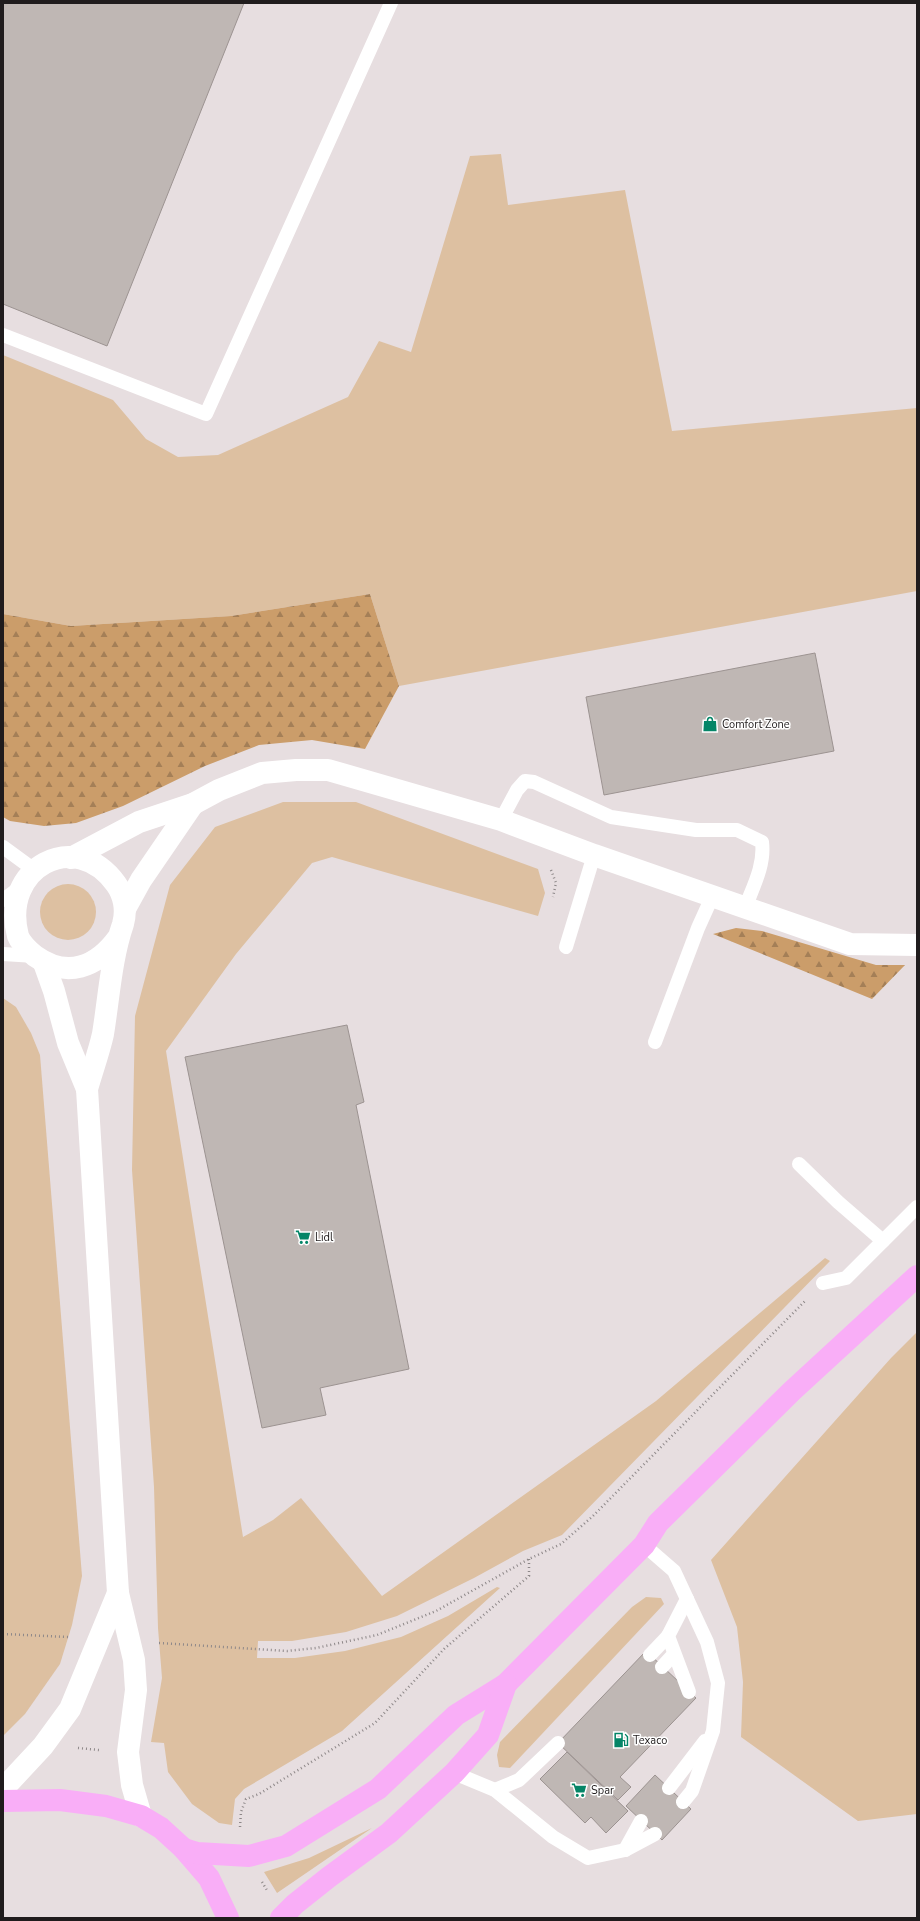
<svg xmlns="http://www.w3.org/2000/svg" width="920" height="1921" font-family="'Nunito Sans',sans-serif">
	<defs>
		<pattern id="forest-firs" width="22" height="20" patternUnits="userSpaceOnUse"><rect width="22" height="20" fill="#cb9d6a"/><path d="M5 1l3.5 6h-7zM16 11l3.5 6h-7z" fill="#a47f57"/></pattern>
	</defs>
	<rect width="100%" height="100%" fill="#e7dee0"/>
	<g fill="#ddc0a1">
		<polygon points="501,154 508,205 625,190 672,431 917,408 917,591 399,686 370,594 231,616 71,626 3,614 3,355 113,400 146,439 178,457 218,455 348,397 379,341 411,352 470,156"/>
		<polygon points="283,802 356,802 538,869 545,893 538,916 332,857 312,863 236,954 166,1051 243,1537 273,1520 301,1498 382,1596 656,1401 825,1258 830,1261 562,1535 523,1551 474,1578 397,1616 346,1632 292,1641 258,1641 257,1658 295,1658 345,1651 401,1637 448,1616 497,1587 500,1588 342,1731 244,1789 235,1799 232,1825 219,1823 192,1804 168,1772 164,1743 151,1742 162,1678 158,1628 154,1487 132,1170 135,1016 170,885 215,827"/>
		<circle cx="68" cy="912" r="28"/>
		<polygon points="3,998 16,1007 31,1033 40,1055 82,1576 72,1625 60,1664 25,1714 3,1736"/>
		<polygon points="917,1332 917,1814 858,1821 741,1737 743,1682 737,1627 711,1560 891,1358"/>
		<polygon points="646,1597 661,1598 664,1604 510,1768 499,1767 497,1755 500,1742 632,1607"/>
		<polygon points="372,1828 277,1893 264,1872 309,1858"/>
	</g>
	<g fill="url(#forest-firs)">
		<polygon points="370,594 399,686 365,749 312,740 259,745 205,766 123,806 76,823 44,826 10,821 3,817 3,614 71,626 231,616"/>
		<polygon points="736,928 762,931 876,965 905,965 872,999 713,934"/>
	</g>
	<g fill="#bfb7b4" stroke="#9c9391">
		<polygon points="3,3 244,3 107,346 3,304"/>
		<polygon points="815,653 834,751 604,795 586,697"/>
		<polygon points="347,1025 364,1102 356,1105 409,1369 320,1388 326,1415 262,1428 185,1057"/>
		<polygon points="646,1651 696,1698 620,1777 631,1787 618,1800 558,1743"/>
		<polygon points="567,1752 628,1811 606,1833 591,1817 585,1823 540,1779"/>
		<polygon points="655,1775 691,1809 662,1840 626,1806"/>
	</g>
	<g fill="none" stroke-linecap="round" stroke-linejoin="round">
		<g stroke="#8e8889" stroke-width="2.5" stroke-dasharray="1 3" stroke-linecap="butt">
			<polyline points="551,870 556,883 553,897"/>
			<polyline points="3,1634 68,1637"/>
			<polyline points="159,1643 287,1651 316,1648 377,1635 436,1611 529,1559 561,1544 593,1516 806,1300"/>
			<polyline points="78,1748 99,1750"/>
			<polyline points="240,1827 241,1812 246,1799 259,1794 375,1723 444,1649 529,1576 529,1559"/>
			<polyline points="262,1882 268,1892"/>
		</g>
		<g stroke="#fff" stroke-width="14">
			<polyline points="3,335 206,414 391,3"/>
			<path d="M501,820L517,790L525,781L534,782L611,817L696,830H737L762,842C765,865 753,887 745,908"/>
			<polyline points="3,847 33,869"/>
			<polyline points="3,900 18,889"/>
			<polyline points="566,947 594,855"/>
			<polyline points="3,954 35,956"/>
			<polyline points="655,1042 698,928 712,897"/>
			<polyline points="799,1164 838,1202 883,1241"/>
			<polyline points="823,1283 846,1278 917,1207"/>
			<polyline points="644,1545 674,1571 707,1642 718,1683 713,1731 692,1791 683,1802"/>
			<polyline points="687,1599 668,1636 689,1692"/>
			<polyline points="650,1655 668,1636"/>
			<polyline points="662,1667 674,1654"/>
			<polyline points="454,1773 495,1790 553,1837 588,1858 625,1850 655,1834"/>
			<polyline points="669,1788 705,1741"/>
			<polyline points="495,1790 519,1780 558,1743"/>
			<polyline points="625,1850 641,1821"/>
		</g>
		<g stroke="#fff" stroke-width="22">
			<polyline points="71,858 139,822 193,804 219,790 262,773 296,770 328,770 501,820 594,855 850,944 917,945"/>
			<polyline points="125,909 141,880 193,804"/>
			<path d="M118,938C97,967 67,979 35,956C29,951 21,944 18,936C0,868 75,827 116,884C124,895 127,910 123,924C111,959 109,997 103,1034C99,1052 92,1071 87,1089L118,1593L134,1660L136,1690L128,1752L132,1785L141,1816"/>
			<polyline points="44,963 54,991 68,1043 87,1089"/>
			<polyline points="3,1789 43,1746 70,1709 118,1593"/>
		</g>
		<g stroke="#f9aef7" stroke-width="22">
			<polyline points="3,1801 60,1800 106,1806 141,1816 161,1828 184,1849 209,1878 228,1918"/>
			<polyline points="184,1849 197,1853 249,1856 286,1846 378,1789 456,1715 506,1684 644,1545 658,1523 792,1391 917,1276"/>
			<polyline points="281,1918 295,1904 329,1877 389,1833 454,1773 488,1735 506,1684"/>
		</g>
	</g>
	<defs>
		<g id="shop-bare" transform="scale(1.2)"><path d="M-5-2.5h2.3a2.7 3.5 0 0 1 5.4 0H5L5.5 6h-11ZM-1.5-2.5h3a1.5 2.3 0 0 0-3 0Z" fill="#048567" stroke="#fff" stroke-width="2.5" paint-order="stroke"/></g>
		<g id="supermarket-bare" transform="scale(1.2)"><path d="M-6-5.5h2.5l.6 2H6L4.5 2H-2.5L-4.4-4H-6ZM-1.5 3.2a1.3 1.3 0 1 0 .1 0ZM3 3.2a1.3 1.3 0 1 0 .1 0Z" fill="#048567" stroke="#fff" stroke-width="2.5" paint-order="stroke"/></g>
		<g id="fuel-bare" transform="scale(1.2)"><path d="M-5.5-6h7V0h2V4h1.3V-2.5L3-4.5l.8-.8L6-3V5H2.5V1h-1V6h-7ZM-4.2-4.7v3.2H.2V-4.7Z" fill="#048567" stroke="#fff" stroke-width="2.5" paint-order="stroke"/></g>
	</defs>
	<g fill-rule="evenodd">
		<use href="#shop-bare" x="710" y="724"/>
		<use href="#supermarket-bare" x="303" y="1237"/>
		<use href="#fuel-bare" x="621" y="1740"/>
		<use href="#supermarket-bare" x="579" y="1790"/>
	</g>
	<g text-anchor="middle" stroke-width="3" stroke-linejoin="round" paint-order="stroke">
		<g font-size="11" fill="#201c1d" stroke="#fff" text-anchor="start">
			<text x="722" y="728">Comfort Zone</text>
			<text x="315" y="1241">Lidl</text>
			<text x="633" y="1744">Texaco</text>
			<text x="591" y="1794">Spar</text>
		</g>
	</g>
	<rect width="920" height="1921" fill="none" stroke="#201c1d" stroke-width="8"/>
</svg>
